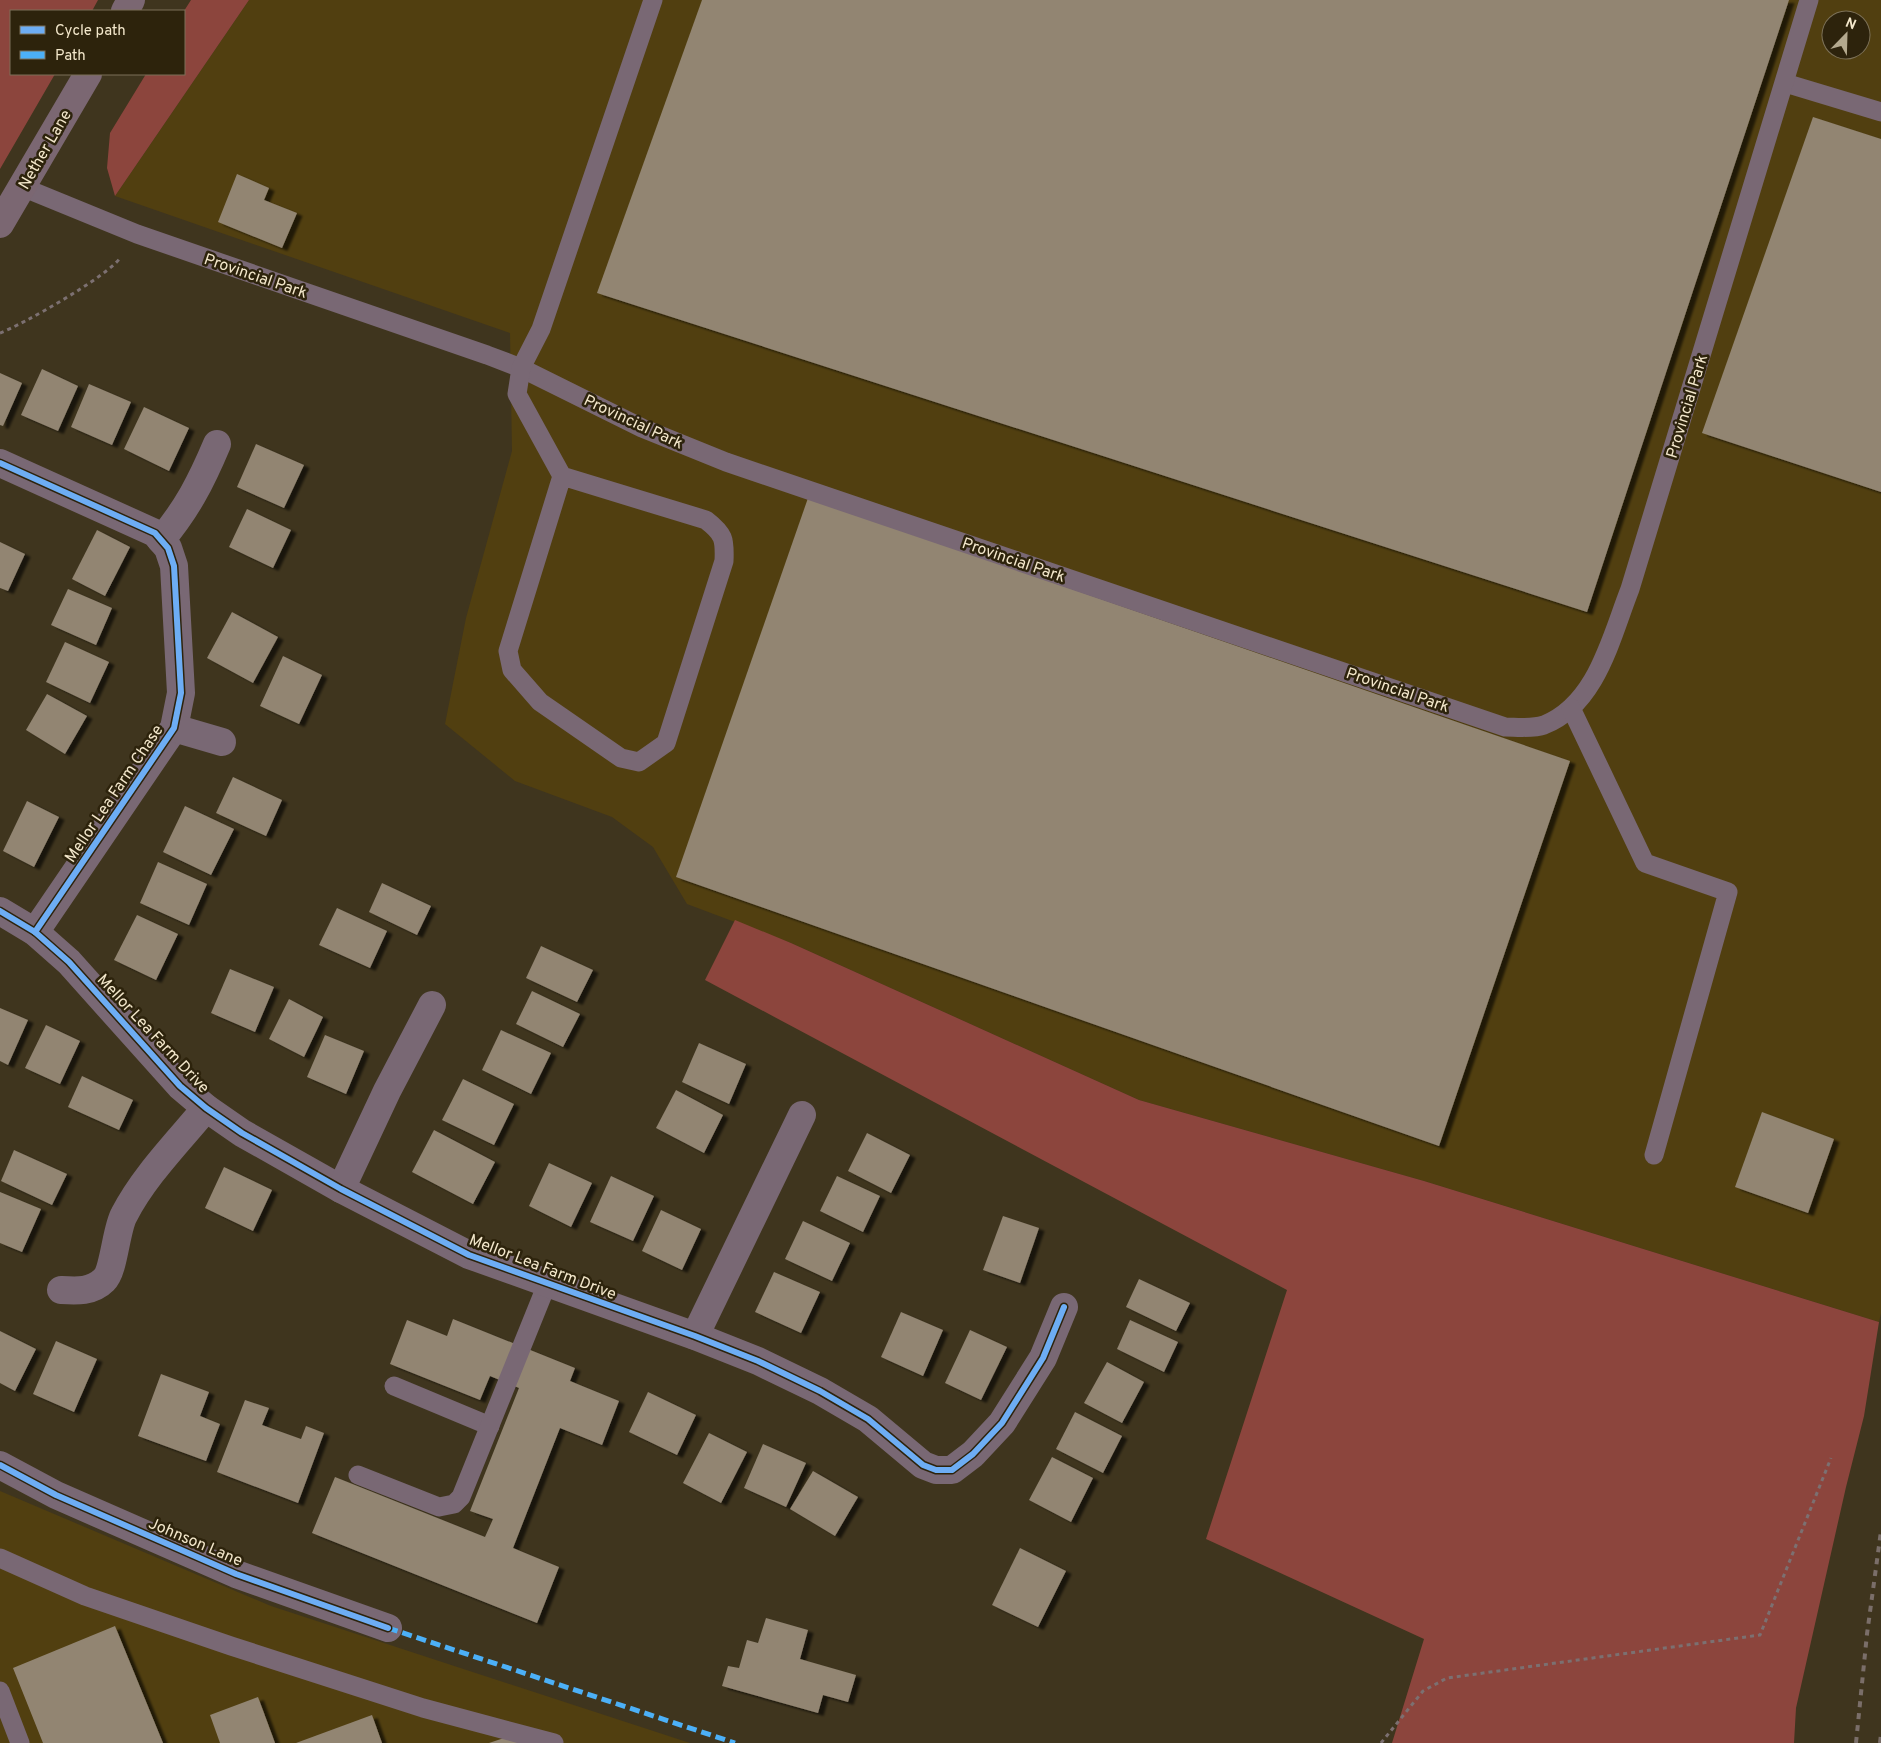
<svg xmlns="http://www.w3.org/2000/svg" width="1881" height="1743" font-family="Overpass,sans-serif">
	<defs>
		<filter id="shadow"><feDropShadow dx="5.5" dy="3" stdDeviation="1" flood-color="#0009"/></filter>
	</defs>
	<rect width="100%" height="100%" fill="#3f351e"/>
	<g fill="#513f10" fill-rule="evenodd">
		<path d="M249,0H1881V1313L1879,1322L1424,1181L1139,1100L791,943L687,904L653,847L612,817L515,781L445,724L466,618L512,451L510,333L115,196ZM1831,20H1861V50H1831Z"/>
		<polygon points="0,1491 271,1606 690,1743 0,1743"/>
	</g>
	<g fill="#8c453d">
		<polygon points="0,0 98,0 92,11 11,11 11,74 55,74 0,169"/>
		<polygon points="191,0 249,0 115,196 107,168 110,133 146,74 184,74 184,11"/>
		<polygon points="735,920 791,943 1139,1100 1424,1181 1879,1322 1864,1416 1846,1487 1796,1708 1794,1743 1392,1743 1424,1639 1206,1539 1287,1290 705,980"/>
	</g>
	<g fill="#928572" filter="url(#shadow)">
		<polygon points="702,0 1789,0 1587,612 597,293"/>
		<polygon points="1813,117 1881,139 1881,492 1702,433"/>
		<polygon points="237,174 269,188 264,200 297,213 282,248 218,222"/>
		<polygon points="42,369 78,386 58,431 21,415"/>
		<polygon points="0,373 22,383 3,426 0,425"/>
		<polygon points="89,384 131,402 112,445 71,427"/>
		<polygon points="144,407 189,428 169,471 124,449"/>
		<polygon points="256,444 304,465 284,508 237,487"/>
		<polygon points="808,498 1570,761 1439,1146 676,877"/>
		<polygon points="247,509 291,530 273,568 229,547"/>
		<polygon points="97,530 130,547 105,596 72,579"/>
		<polygon points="0,542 25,554 8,591 0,588"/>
		<polygon points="68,589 112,608 96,645 51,625"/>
		<polygon points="232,612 278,637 253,683 207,658"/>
		<polygon points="65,642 109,662 90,703 46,682"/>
		<polygon points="283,656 322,675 299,724 260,706"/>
		<polygon points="47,694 87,716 65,754 26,730"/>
		<polygon points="233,777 282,800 266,836 216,813"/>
		<polygon points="27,801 59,817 34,867 3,851"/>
		<polygon points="185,806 234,829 211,875 163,852"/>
		<polygon points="158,862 207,884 189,925 140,903"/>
		<polygon points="382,883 431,906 417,935 369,912"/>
		<polygon points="337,908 387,931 370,968 319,945"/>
		<polygon points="137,915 178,934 156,980 114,960"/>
		<polygon points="541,946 593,970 577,1002 526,978"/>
		<polygon points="230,969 274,987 255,1032 211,1013"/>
		<polygon points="532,991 580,1014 563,1047 516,1024"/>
		<polygon points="289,999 323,1017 304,1057 269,1039"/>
		<polygon points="0,1008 28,1020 8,1065 0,1061"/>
		<polygon points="46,1025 80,1041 60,1084 25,1068"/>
		<polygon points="501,1030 551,1053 531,1094 482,1070"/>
		<polygon points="325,1035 364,1051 346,1094 307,1077"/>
		<polygon points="699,1043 746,1064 729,1104 682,1082"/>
		<polygon points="82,1076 133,1100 119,1130 68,1107"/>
		<polygon points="463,1079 514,1104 494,1145 442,1120"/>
		<polygon points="676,1090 723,1115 704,1153 656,1128"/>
		<polygon points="1762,1112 1834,1139 1808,1213 1735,1187"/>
		<polygon points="434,1130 495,1162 473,1204 412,1172"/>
		<polygon points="867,1133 910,1155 891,1193 848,1171"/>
		<polygon points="14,1150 67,1174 52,1205 1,1181"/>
		<polygon points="549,1163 592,1183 571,1227 529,1206"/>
		<polygon points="224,1167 272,1190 253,1231 205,1208"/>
		<polygon points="611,1176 654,1196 633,1241 590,1222"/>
		<polygon points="837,1176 880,1196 863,1232 820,1211"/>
		<polygon points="0,1192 41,1209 22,1252 0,1243"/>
		<polygon points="661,1210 701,1229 682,1270 642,1251"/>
		<polygon points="1003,1216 1039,1228 1020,1283 983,1270"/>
		<polygon points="803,1221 850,1243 832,1281 785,1259"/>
		<polygon points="774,1272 820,1292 801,1333 755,1312"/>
		<polygon points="1139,1279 1190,1303 1176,1331 1126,1307"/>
		<polygon points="901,1312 943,1330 923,1376 881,1357"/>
		<polygon points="453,1319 575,1368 570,1381 619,1401 602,1445 560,1428 513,1548 559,1567 537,1623 312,1533 335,1477 485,1537 493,1519 470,1511 519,1388 490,1376 480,1400 390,1364 407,1320 447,1336"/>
		<polygon points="1130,1320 1178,1342 1164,1372 1117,1349"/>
		<polygon points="970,1330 1007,1347 981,1400 945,1383"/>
		<polygon points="0,1331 36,1349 15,1391 0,1383"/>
		<polygon points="56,1341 97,1359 74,1412 33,1394"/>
		<polygon points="1107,1362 1144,1382 1122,1423 1084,1403"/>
		<polygon points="161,1374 209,1392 200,1416 220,1424 206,1461 138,1436"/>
		<polygon points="648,1392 696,1415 677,1455 629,1432"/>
		<polygon points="245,1400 269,1408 262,1425 301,1439 306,1426 324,1433 298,1503 217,1472"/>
		<polygon points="1075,1412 1122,1436 1103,1473 1056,1449"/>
		<polygon points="709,1433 747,1452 721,1503 683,1483"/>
		<polygon points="763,1444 806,1463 786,1507 744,1488"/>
		<polygon points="1052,1457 1093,1478 1071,1522 1029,1500"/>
		<polygon points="813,1471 858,1497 835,1536 790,1509"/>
		<polygon points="1020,1548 1066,1571 1038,1627 992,1605"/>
		<polygon points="766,1618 808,1630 800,1659 856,1675 848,1702 823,1695 818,1713 722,1686 728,1666 739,1668 747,1640 758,1643"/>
		<polygon points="115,1626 163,1743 43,1743 13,1668"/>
		<polygon points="258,1697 275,1743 220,1743 210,1715"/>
		<polygon points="372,1715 382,1743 296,1743"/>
		<polygon points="510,1736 527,1743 489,1743"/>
	</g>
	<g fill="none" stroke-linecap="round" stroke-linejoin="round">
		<g stroke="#7c7071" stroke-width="3" stroke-dasharray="4 4" stroke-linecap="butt">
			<path d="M0,333C22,325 108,276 120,258"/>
			<polyline points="1381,1743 1423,1691 1447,1678 1760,1635 1831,1458"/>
		</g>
		<g stroke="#796874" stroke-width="19">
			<polyline points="1785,83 1881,112"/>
			<path d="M22,187L137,234L487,355L521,368L642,428L726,462L1505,727C1516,727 1533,729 1544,725C1597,704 1611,637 1630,589L1809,0"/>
			<path d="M562,476L508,651L512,670L540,702L621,758L639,762L666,743L724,561C725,539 724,534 706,520L562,476L517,394L521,368L541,329L653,0"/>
			<polyline points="1571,708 1645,863 1728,892 1654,1155"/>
			<polyline points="394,1386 490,1426"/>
			<polyline points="358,1475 439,1507 454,1504 461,1497 547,1284"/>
			<polyline points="0,1558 85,1596 231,1646 423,1708 554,1743"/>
			<polyline points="0,1691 20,1743"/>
		</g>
		<g stroke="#796874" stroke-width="28">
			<polyline points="0,463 155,533 168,548 174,566 181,693 174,728 35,932"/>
			<path d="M161,540C187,509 201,482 217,444"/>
			<polyline points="174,728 222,742"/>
			<polyline points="0,911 35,932 69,962 180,1086 206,1108 242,1133 341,1189 469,1255 695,1336 758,1361 820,1391 868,1419 923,1465 936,1470 952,1470 973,1454 1002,1423 1043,1358 1064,1307"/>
			<polyline points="341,1189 387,1091 432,1005"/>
			<path d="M61,1290C77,1291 92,1292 104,1280C114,1271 116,1229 124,1215C144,1176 178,1142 206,1108"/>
			<polyline points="695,1336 802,1115"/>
			<polyline points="0,1465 56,1495 236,1574 388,1628"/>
		</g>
		<g stroke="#7b6772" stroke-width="28">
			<polyline points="125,11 131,0"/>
			<polyline points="0,224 88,74"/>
		</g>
		<g stroke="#7a6e69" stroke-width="4" stroke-dasharray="6 6" stroke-linecap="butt">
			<polyline points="1856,1743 1867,1634 1881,1531"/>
			<polyline points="1880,1743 1881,1734"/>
		</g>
		<polyline stroke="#4cb0f7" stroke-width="5" stroke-dasharray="10 5" stroke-linecap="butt" points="388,1628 735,1743"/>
		<g stroke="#2d230c" stroke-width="9">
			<g id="cycleway">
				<polyline points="0,463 155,533 168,548 174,566 181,693 174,728 35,932"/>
				<polyline points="0,911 35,932 69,962 180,1086 206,1108 242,1133 341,1189 469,1255 695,1336 758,1361 820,1391 868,1419 923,1465 936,1470 952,1470 973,1454 1002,1423 1043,1358 1064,1307"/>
				<polyline points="0,1465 56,1495 236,1574 388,1628"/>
			</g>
		</g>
		<use href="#cycleway" stroke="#6dadf4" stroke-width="6"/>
	</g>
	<g text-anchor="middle" stroke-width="5" stroke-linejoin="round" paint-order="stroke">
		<g font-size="16" fill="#f3e7cb" stroke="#2d230c">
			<text transform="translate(44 149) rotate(-60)" y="6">Nether Lane</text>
			<text transform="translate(256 275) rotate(19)" y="6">Provincial Park</text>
			<text transform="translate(1686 406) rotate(-73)" y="6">Provincial Park</text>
			<text transform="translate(634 421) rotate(25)" y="6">Provincial Park</text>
			<text transform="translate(1014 559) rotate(19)" y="6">Provincial Park</text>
			<text transform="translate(1398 689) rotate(19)" y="6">Provincial Park</text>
			<text transform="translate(113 793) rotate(-56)" y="6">Mellor Lea Farm Chase</text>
			<text transform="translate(154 1033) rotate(47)" y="6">Mellor Lea Farm Drive</text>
			<text transform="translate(543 1266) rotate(21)" y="6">Mellor Lea Farm Drive</text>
			<text transform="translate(196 1541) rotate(23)" y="6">Johnson Lane</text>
		</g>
	</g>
	<rect x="10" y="10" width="175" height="65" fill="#2d230c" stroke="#7c7158"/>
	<rect x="20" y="26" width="25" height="8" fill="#6dadf4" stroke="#7c7158"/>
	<text x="55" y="35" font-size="15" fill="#f3e7cb">Cycle path</text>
	<rect x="20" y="51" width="25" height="8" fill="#4cb0f7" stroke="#7c7158"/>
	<text x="55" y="60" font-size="15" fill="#f3e7cb">Path</text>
	<g transform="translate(1846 35) rotate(23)"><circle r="24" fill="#2d230c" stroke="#7c7158"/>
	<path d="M0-4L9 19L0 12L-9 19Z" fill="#b4a98e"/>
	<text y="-8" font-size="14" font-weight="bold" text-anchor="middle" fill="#f3e7cb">N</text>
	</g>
</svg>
